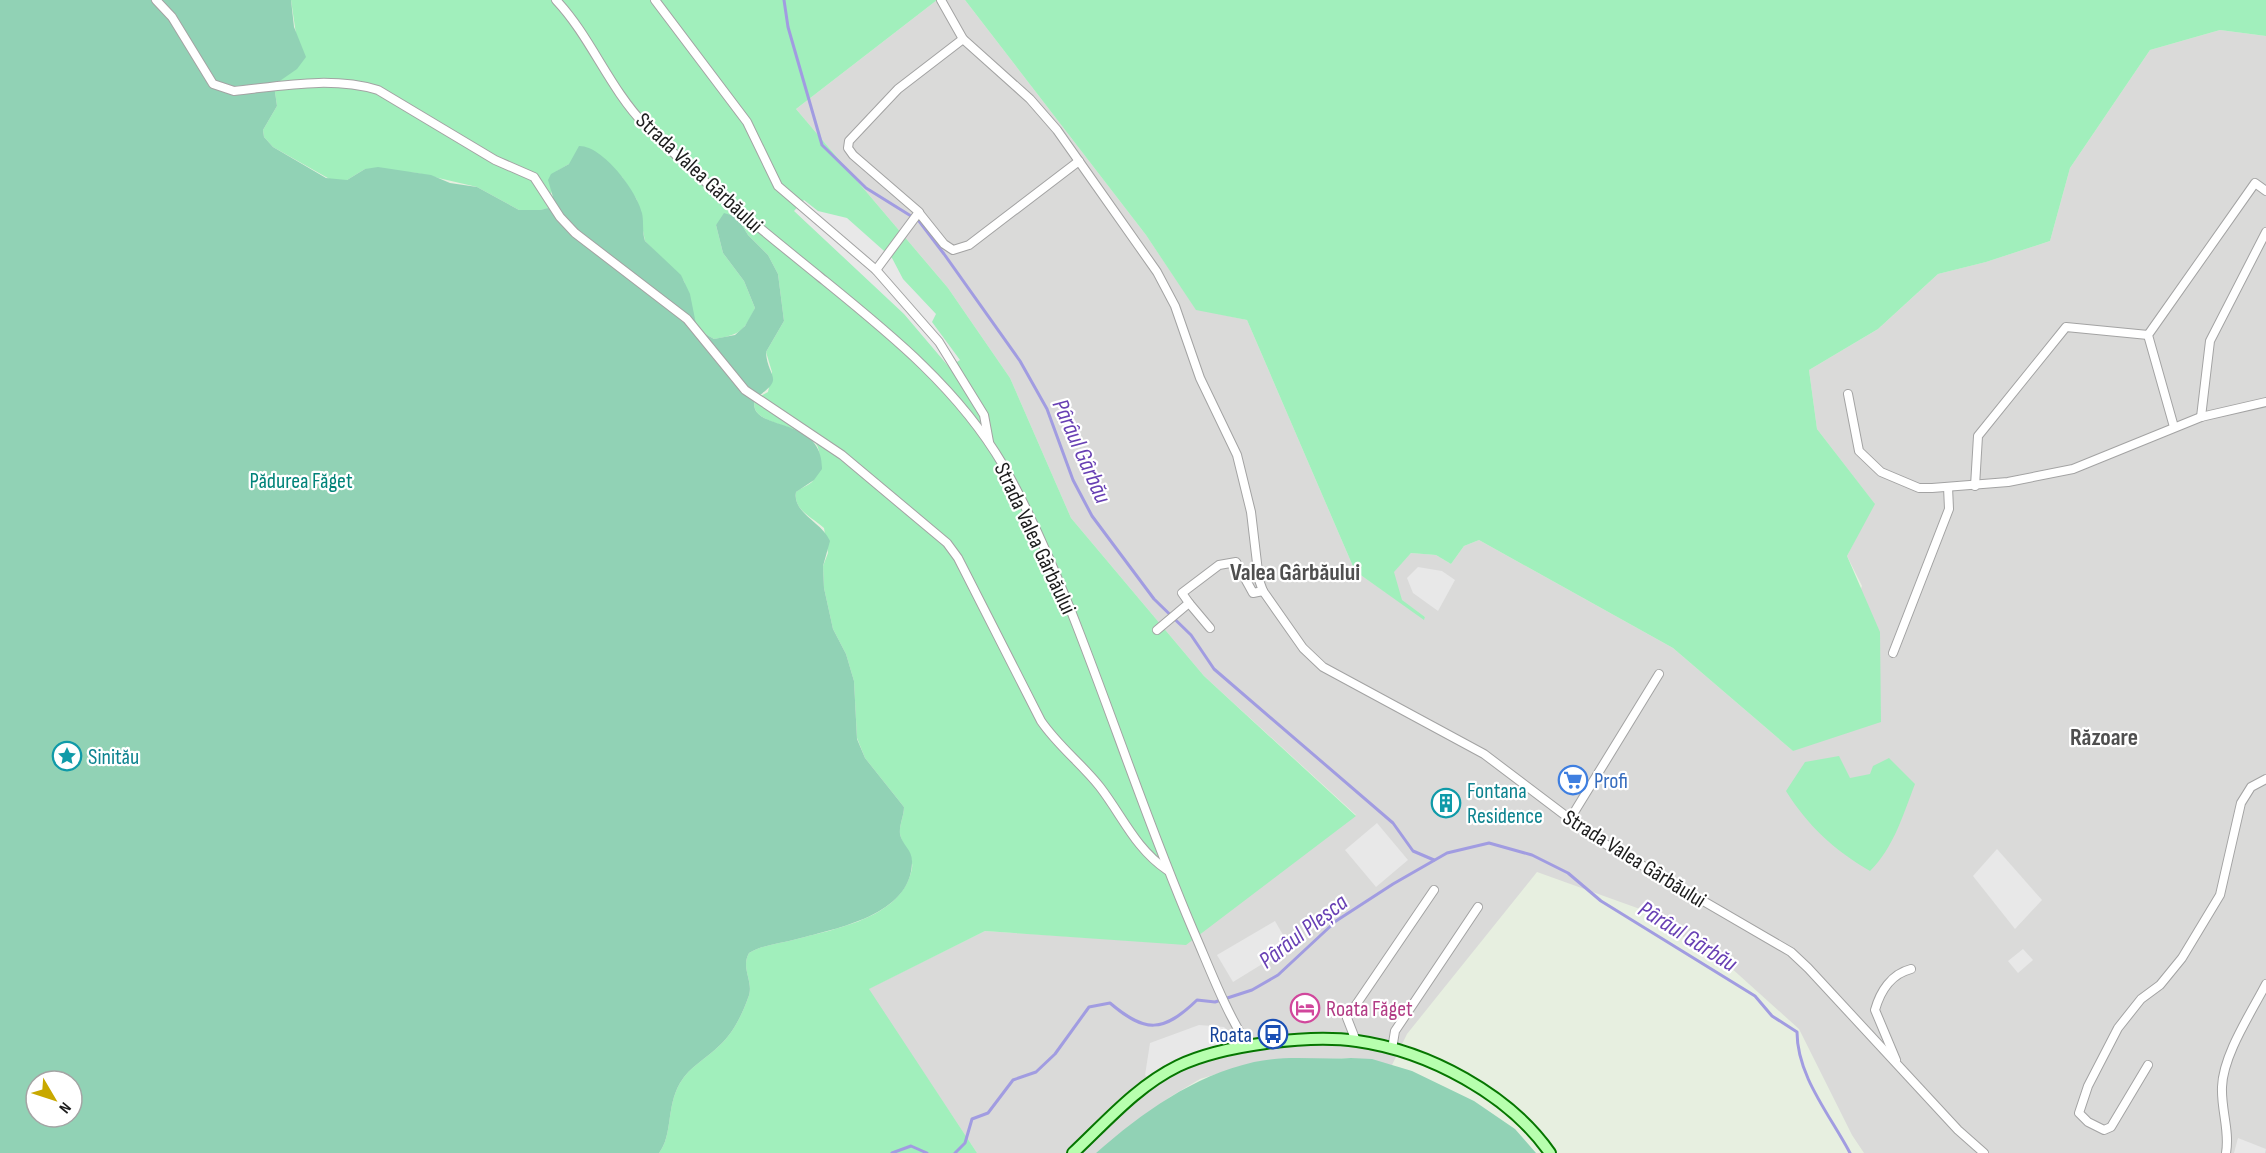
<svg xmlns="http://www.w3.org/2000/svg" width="2266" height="1153" font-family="'Sofia Sans Condensed',sans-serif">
	<rect width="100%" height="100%" fill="#e7efe0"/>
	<polygon fill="#dadad9" points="937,0 965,0 1146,235 1196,309 1247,320 1355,571 1424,619 1425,617 1401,600 1393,572 1411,553 1436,555 1451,564 1464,546 1479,540 1673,648 1793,751 1862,586 1847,556 1874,503 1817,429 1809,370 1878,329 1938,274 1986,262 2050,241 2070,168 2150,50 2220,30 2266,36 2266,1153 1864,1153 1852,1135 1799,1029 1729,966 1640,909 1537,872 1407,1034 1392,1065 1351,1058 1256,1062 1200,1079 1170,1097 1096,1153 977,1153 868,989 985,931 1186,944 1356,815 1204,676 1071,518 1010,378 948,288 796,109"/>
	<g fill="#a1efbc">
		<path d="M291,0H937L796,109L948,288L1010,378L1071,518L1204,676L1356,816L1186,945L985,931L869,989L977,1153H659C673,1135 666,1107 680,1083C690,1066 706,1059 720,1045C733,1033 742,1015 748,998C755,982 740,969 749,953C764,944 780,944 797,939C839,928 903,917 912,868C914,855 902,846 900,834C899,825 904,816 904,807L865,758L857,738L854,681L846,654L833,629L824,588L823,566L828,553L824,528C812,517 793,510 796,492C801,488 807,486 812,482C816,478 817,470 818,465C832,418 745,433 755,399L768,392L772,372L766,352L784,321L778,274L768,255L748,235L737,217L731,214L716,225L723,253L744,281L755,308C744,332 739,335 714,339L697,329L684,281L645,241L637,200L622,177L569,164L557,171L551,194L555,199L552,208L540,210H519L477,187L417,173L365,169L347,180L333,181L273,147L264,137L263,130L277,106L274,85L296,34Z"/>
		<polygon points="965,0 2266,0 2266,36 2220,30 2150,50 2070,168 2050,241 1986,262 1938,274 1878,329 1809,370 1817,429 1875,504 1847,556 1880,632 1881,722 1793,751 1673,648 1479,540 1464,546 1451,564 1436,555 1411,553 1394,572 1402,600 1425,617 1424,620 1355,571 1247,320 1196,310 1146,235"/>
		<path d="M1839,756L1850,778L1870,774L1873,766L1889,758L1915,784C1903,815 1894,847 1870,871C1834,850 1808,826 1786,791L1805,762Z"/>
	</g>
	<g fill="#91d2b5" fill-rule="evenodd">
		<path d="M0,0H291L294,27L306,57L297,69L274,85L277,106L263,130L264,137L273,147L326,178L347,180L365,169L378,167L431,175L450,183L477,187L519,210H540L553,207L555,204L548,180L551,174L569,164L579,146C602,145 637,191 642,213C644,222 642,232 645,241L681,275L690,294L697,329L714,339L735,335L745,326L755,308L744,281L723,253L716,225L724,213L737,217L748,235L768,255L778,274L784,321L766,352C767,378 787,378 755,398C745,434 823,412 822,469L814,480L796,492C792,513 822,522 830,541L823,566L824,588L833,629L846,654L854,681L857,739L865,758L904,807C904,816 899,825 900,834C902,845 913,850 912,863C910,915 838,928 797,939C780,944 764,944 749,953C740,969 755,982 748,998C742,1015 733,1033 720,1045C706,1059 690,1066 680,1083C666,1107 673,1135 659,1153H0ZM36,1081H72V1117H36Z"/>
		<path d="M1351,1058L1372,1059L1412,1071L1474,1101L1515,1129L1536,1153H1096C1143,1112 1193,1076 1254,1062C1285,1055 1319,1060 1351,1058Z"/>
	</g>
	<g fill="#e8e8e8">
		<polygon points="804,200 818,211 847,218 892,258 903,279 936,314 932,322 960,360 949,367 904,314 794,211"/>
		<polygon points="1418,567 1442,571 1455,580 1438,611 1413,593 1407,578"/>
		<polygon points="1377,823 1408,860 1376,887 1345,850"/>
		<polygon points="1997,849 2042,900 2015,929 1973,876"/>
		<polygon points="1275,921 1290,947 1233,982 1217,955"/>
		<polygon points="2023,949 2033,960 2018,973 2008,961"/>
		<polygon points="1199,1025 1224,1027 1232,1034 1237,1044 1149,1079 1145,1075 1150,1043"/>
		<polygon points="2238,1138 2266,1149 2265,1153 2234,1153"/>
	</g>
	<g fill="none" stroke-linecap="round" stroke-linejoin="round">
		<g stroke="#a19ce1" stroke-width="3">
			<polyline points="784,0 788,27 822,145 866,188 919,221 944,254 1020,361 1047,409 1073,480 1092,516 1154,599 1191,635 1214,669 1393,823 1413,851 1434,860"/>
			<polyline points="892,1153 911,1146 927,1153"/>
			<path d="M955,1153L965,1143L972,1119L988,1113L1013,1080L1036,1072L1055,1054L1089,1007L1110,1003C1145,1033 1163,1033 1197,1000L1215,1002L1252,990L1278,975L1336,921L1393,884L1447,853L1489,843L1532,855L1568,873L1601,901L1755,996L1772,1016L1797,1032C1797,1076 1830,1115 1850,1153"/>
		</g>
		<g stroke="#a3a3a3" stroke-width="10">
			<g id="street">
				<path d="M156,0L172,17L213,84L234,91C282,86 331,76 378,90L495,160L534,177L560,217L575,233L687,319L745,390L842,455L947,543L958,558L1041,721C1058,746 1082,764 1100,787C1123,817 1135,848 1167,870"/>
				<path d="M556,0C591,37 609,88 645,125C699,180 761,229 820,277C889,333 958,388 1003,465C1030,512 1051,561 1071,611C1113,717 1148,825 1193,930C1210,969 1225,1010 1248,1046"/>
				<polyline points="655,0 747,122 778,186 876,270 939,342 984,415 989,442"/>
				<polyline points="941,0 963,39 1030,99 1057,130 1157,272 1175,306 1200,378 1237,455 1251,512 1259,580 1263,591 1303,648 1323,667 1484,754 1595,838 1791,952 1808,968 1958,1130 1984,1153"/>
				<polyline points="920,214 944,244 953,250 969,245 1079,161"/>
				<polyline points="876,270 919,212 853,155 848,148 849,141 898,89 963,39"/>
				<polyline points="1848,394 1859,451 1881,472 1919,488 1932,488 2008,482 2073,469 2201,417 2266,402"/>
				<polyline points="2201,417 2210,341 2266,232"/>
				<polyline points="2174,427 2148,335 2255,183 2266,191"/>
				<polyline points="1975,486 1978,436 2066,327 2148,335"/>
				<polyline points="1189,603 1210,628"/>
				<polyline points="1157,630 1189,603 1182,593 1219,565 1236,562 1253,593 1263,591"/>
				<polyline points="1893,653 1949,509 1948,487"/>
				<polyline points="1570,819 1659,674"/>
				<polyline points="1356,1041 1347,1018 1434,890"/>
				<polyline points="1392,1049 1395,1031 1478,907"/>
				<path d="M1896,1060L1875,1010C1880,992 1891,974 1911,969"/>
				<polyline points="2148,1065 2111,1127 2104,1130 2088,1122 2079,1113 2088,1086 2118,1028 2141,999 2160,985 2182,958 2220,895 2241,803 2251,787 2266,779"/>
				<path d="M2226,1153C2230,1131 2221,1110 2222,1087C2223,1055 2251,1013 2266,984"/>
			</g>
		</g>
		<g stroke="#067600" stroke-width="14">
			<path id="secondary" d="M1073,1153C1106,1122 1137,1086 1178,1066C1222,1045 1309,1034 1357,1041C1428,1051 1509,1094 1550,1153"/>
		</g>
		<use href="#street" stroke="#fff" stroke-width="8"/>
		<use href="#secondary" stroke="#b7ffae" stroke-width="10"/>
	</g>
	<defs>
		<g id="sight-ring" transform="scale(1.5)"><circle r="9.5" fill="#fff" stroke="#0f9aa8" stroke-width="1.5"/><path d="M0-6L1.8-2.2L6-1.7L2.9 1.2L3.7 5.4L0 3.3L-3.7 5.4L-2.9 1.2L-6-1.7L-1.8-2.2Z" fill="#0f9aa8"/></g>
		<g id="supermarket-ring" transform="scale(1.5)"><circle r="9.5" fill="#fff" stroke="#3f7fe0" stroke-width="1.5"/><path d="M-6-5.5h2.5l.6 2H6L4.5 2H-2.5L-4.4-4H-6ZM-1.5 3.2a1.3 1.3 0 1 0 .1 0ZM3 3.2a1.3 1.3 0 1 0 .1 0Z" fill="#3f7fe0"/></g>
		<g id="building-ring" transform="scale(1.5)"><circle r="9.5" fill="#fff" stroke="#0f9aa8" stroke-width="1.5"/><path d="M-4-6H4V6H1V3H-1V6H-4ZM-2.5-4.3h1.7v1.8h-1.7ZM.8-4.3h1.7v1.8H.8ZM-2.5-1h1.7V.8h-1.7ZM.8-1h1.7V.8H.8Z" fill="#0f9aa8"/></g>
		<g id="hotel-ring" transform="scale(1.5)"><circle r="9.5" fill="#fff" stroke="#d1479c" stroke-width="1.5"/><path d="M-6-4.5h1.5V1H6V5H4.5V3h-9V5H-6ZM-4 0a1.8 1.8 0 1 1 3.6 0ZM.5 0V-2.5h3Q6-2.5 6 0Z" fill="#d1479c"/></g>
		<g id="bus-ring" transform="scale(1.5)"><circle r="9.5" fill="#fff" stroke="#1a4fb4" stroke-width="1.5"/><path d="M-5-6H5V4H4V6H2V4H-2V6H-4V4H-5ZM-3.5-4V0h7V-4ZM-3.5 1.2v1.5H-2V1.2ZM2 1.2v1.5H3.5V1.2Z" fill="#1a4fb4"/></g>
	</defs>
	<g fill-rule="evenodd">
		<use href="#sight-ring" x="67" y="756"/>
		<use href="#supermarket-ring" x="1573" y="780"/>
		<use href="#building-ring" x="1446" y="803"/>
		<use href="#hotel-ring" x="1305" y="1008"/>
		<use href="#bus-ring" x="1273" y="1034"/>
	</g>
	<g text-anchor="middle" stroke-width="4.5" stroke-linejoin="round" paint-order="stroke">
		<g font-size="22" fill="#1c1c1c" stroke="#fff">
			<text transform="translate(700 172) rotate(43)" y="8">Strada Valea Gârbăului</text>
			<text transform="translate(1036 538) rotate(65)" y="8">Strada Valea Gârbăului</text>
			<text transform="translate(1635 858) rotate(32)" y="8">Strada Valea Gârbăului</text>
		</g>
		<g font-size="22" fill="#018379" stroke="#fff">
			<text x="301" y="488">Pădurea Făget</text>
		</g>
		<g font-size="22" fill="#0d838f" stroke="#fff" text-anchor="start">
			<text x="88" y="764">Sinitău</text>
			<text x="1467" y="798">Fontana<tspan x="1467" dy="25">Residence</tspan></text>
		</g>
		<g font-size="22" fill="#366cbe" stroke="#fff" text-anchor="start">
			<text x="1594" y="788">Profi</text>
		</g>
		<g font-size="22" fill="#b23c85" stroke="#fff" text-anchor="start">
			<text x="1326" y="1016">Roata Făget</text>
		</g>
		<g font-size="22" fill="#164399" stroke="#fff" text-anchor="end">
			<text x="1252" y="1042">Roata</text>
		</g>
		<g font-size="24" font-style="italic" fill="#6840b4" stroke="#fff">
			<text transform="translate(1082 451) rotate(66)" y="8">Pârâul Gârbău</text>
			<text transform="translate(1303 931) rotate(-38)" y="8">Pârâul Pleșca</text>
			<text transform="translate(1688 936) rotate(32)" y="8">Pârâul Gârbău</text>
		</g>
		<g font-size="24" font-weight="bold" fill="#4f4f4f" stroke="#fff">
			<text x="1295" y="580">Valea Gârbăului</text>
			<text x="2104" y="745">Răzoare</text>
		</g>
	</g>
	<g transform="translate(54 1099) rotate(129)"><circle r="28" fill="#ffffff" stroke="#a4a4a4" stroke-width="1.5"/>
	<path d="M0-4.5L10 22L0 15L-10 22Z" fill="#c8a800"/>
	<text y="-9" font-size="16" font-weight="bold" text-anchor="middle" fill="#1c1c1c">N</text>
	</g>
</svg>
